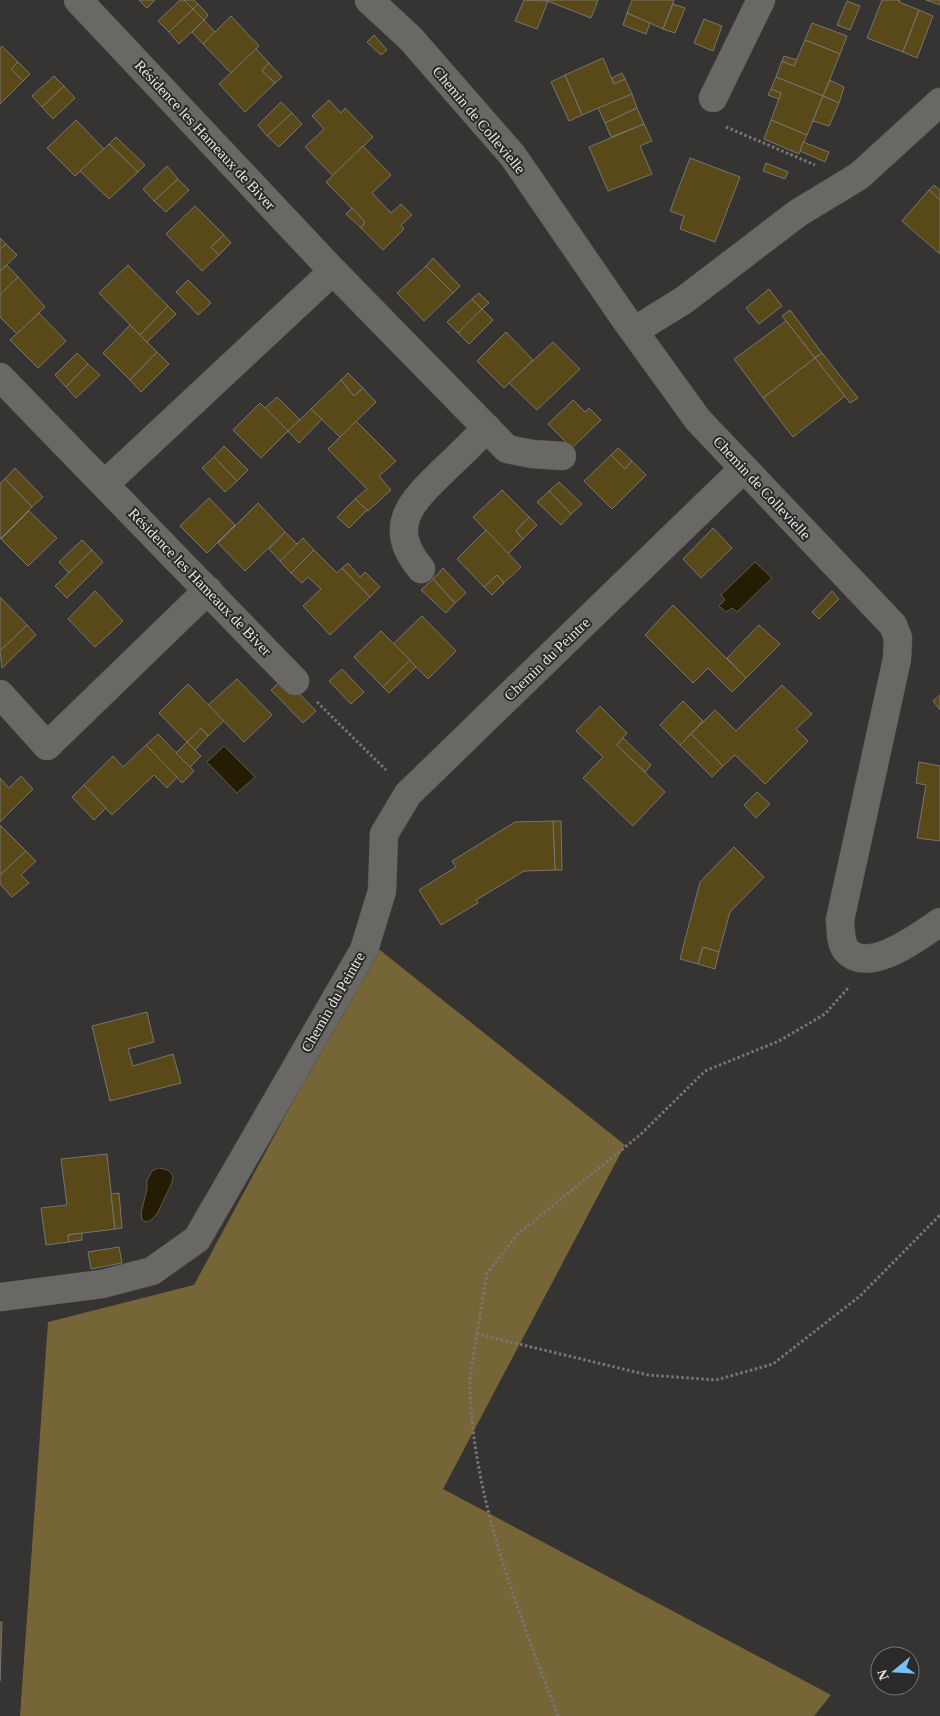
<svg xmlns="http://www.w3.org/2000/svg" width="940" height="1716" font-family="Georgia,serif">
	<rect width="100%" height="100%" fill="#363432"/>
	<polygon fill="#766537" points="376,947 625,1145 443,1489 831,1695 814,1716 20,1716 48,1322 194,1285"/>
	<g fill="#251c04" stroke="#5f5947">
		<polygon points="755,562 772,578 737,612 732,608 726,612 719,606 725,600 721,595"/>
		<polygon points="224,746 255,777 237,793 207,762"/>
		<path d="M158,1168C182,1171 171,1184 165,1197C160,1207 158,1217 147,1222L142,1220L141,1213L147,1189V1180L152,1171Z"/>
	</g>
	<g fill="#594919" stroke="#767572">
		<polygon points="139,0 155,0 147,8"/>
		<polygon points="180,0 184,0 193,9 169,32 158,21"/>
		<polygon points="184,0 194,0 198,4 193,9"/>
		<polygon points="524,0 548,1 537,29 515,21"/>
		<polygon points="545,0 598,0 591,18"/>
		<polygon points="632,0 674,0 663,29 627,13"/>
		<polygon points="882,0 900,0 899,2 919,10 903,52 867,38"/>
		<polygon points="926,0 940,0 940,5"/>
		<polygon points="847,1 860,6 850,30 837,25"/>
		<polygon points="198,4 208,15 204,20 193,9"/>
		<polygon points="673,4 685,8 675,33 663,29"/>
		<polygon points="193,9 204,20 179,44 169,32"/>
		<polygon points="919,10 933,16 917,58 903,52"/>
		<polygon points="627,13 650,23 646,34 623,25"/>
		<polygon points="231,16 259,46 231,73 203,44"/>
		<polygon points="704,19 722,26 713,51 694,43"/>
		<polygon points="204,20 215,32 203,44 192,32"/>
		<polygon points="812,23 847,36 840,54 805,40"/>
		<polygon points="374,35 387,50 381,55 367,42"/>
		<polygon points="805,40 840,54 823,96 776,77 782,61 794,66"/>
		<polygon points="2,46 18,62 11,69 23,81 0,104 0,49"/>
		<polygon points="256,49 269,63 262,71 275,83 245,112 219,84"/>
		<polygon points="784,56 797,60 794,66 782,61"/>
		<polygon points="603,58 614,84 625,79 632,94 582,115 565,75"/>
		<polygon points="18,62 30,74 23,81 11,69"/>
		<polygon points="269,63 282,77 275,83 262,71"/>
		<polygon points="622,73 625,79 614,84 612,78"/>
		<polygon points="565,75 582,115 569,121 551,82"/>
		<polygon points="54,76 64,86 42,107 32,96"/>
		<polygon points="776,77 823,96 807,135 771,120 781,93 771,89"/>
		<polygon points="830,80 844,87 839,103 823,96"/>
		<polygon points="64,86 75,98 53,119 42,107"/>
		<polygon points="771,89 781,93 779,99 768,95"/>
		<polygon points="632,94 637,108 605,123 598,108"/>
		<polygon points="823,96 839,103 829,126 813,121"/>
		<polygon points="329,100 341,113 345,108 373,137 333,176 305,147 324,129 312,116"/>
		<polygon points="281,102 292,113 267,136 258,125"/>
		<polygon points="637,108 644,124 611,137 605,123"/>
		<polygon points="292,113 302,124 279,147 267,136"/>
		<polygon points="76,120 104,149 75,176 47,148"/>
		<polygon points="771,120 807,135 799,154 764,139"/>
		<polygon points="644,124 652,141 640,146 652,174 608,191 589,147"/>
		<polygon points="116,137 145,165 138,172 109,144"/>
		<polygon points="803,142 829,152 825,162 800,151"/>
		<polygon points="109,144 138,172 109,199 80,171"/>
		<polygon points="363,146 391,175 372,193 391,213 401,204 412,215 401,225 404,229 383,250 361,228 365,222 326,182"/>
		<polygon points="690,158 740,177 715,242 680,229 684,216 670,211"/>
		<polygon points="766,163 788,172 785,179 763,171"/>
		<polygon points="167,166 178,179 154,201 143,189"/>
		<polygon points="178,179 189,190 166,212 154,201"/>
		<polygon points="934,185 940,190 940,200 929,190"/>
		<polygon points="929,190 940,200 940,254 902,221"/>
		<polygon points="195,206 224,235 211,247 219,255 202,271 166,234"/>
		<polygon points="352,208 365,222 361,228 346,214"/>
		<polygon points="224,235 231,243 219,255 211,247"/>
		<polygon points="0,238 6,244 0,249"/>
		<polygon points="6,244 17,255 0,271 0,249"/>
		<polygon points="433,258 460,286 453,293 426,266"/>
		<polygon points="7,265 18,277 0,295 0,271"/>
		<polygon points="128,265 168,306 140,335 99,293"/>
		<polygon points="426,266 453,293 424,321 397,293"/>
		<polygon points="18,277 45,307 17,334 0,317 0,295"/>
		<polygon points="188,280 211,303 198,315 176,292"/>
		<polygon points="769,289 782,306 759,324 746,308"/>
		<polygon points="479,293 489,303 482,309 472,299"/>
		<polygon points="472,299 482,309 458,333 447,322"/>
		<polygon points="168,306 176,314 147,342 140,335"/>
		<polygon points="482,309 493,320 469,344 458,333"/>
		<polygon points="790,310 822,353 815,358 782,316"/>
		<polygon points="39,313 66,341 38,368 10,340"/>
		<polygon points="786,321 815,358 763,398 734,359"/>
		<polygon points="130,325 157,352 130,380 103,353"/>
		<polygon points="506,332 533,360 504,388 477,361"/>
		<polygon points="553,342 580,369 537,410 509,383"/>
		<polygon points="157,352 169,364 141,392 130,380"/>
		<polygon points="77,353 88,364 66,387 55,375"/>
		<polygon points="822,353 858,398 850,403 815,358"/>
		<polygon points="815,358 845,396 793,437 763,398"/>
		<polygon points="88,364 100,375 76,398 66,387"/>
		<polygon points="348,373 363,388 354,396 341,380"/>
		<polygon points="341,380 354,396 363,388 376,402 340,437 311,409"/>
		<polygon points="277,397 300,420 288,431 265,408"/>
		<polygon points="573,400 585,412 589,408 601,420 572,448 548,424"/>
		<polygon points="260,403 288,431 261,458 233,430"/>
		<polygon points="311,409 322,419 299,443 288,431"/>
		<polygon points="356,421 396,461 379,476 391,490 368,511 355,499 367,489 328,449"/>
		<polygon points="224,446 248,470 237,481 214,457"/>
		<polygon points="618,448 632,461 625,469 611,455"/>
		<polygon points="611,455 625,469 632,461 646,475 612,509 584,481"/>
		<polygon points="214,457 237,481 225,492 202,468"/>
		<polygon points="15,468 43,497 32,507 5,479"/>
		<polygon points="5,479 32,507 0,539 0,483"/>
		<polygon points="559,482 582,504 571,514 549,491"/>
		<polygon points="502,490 529,517 516,531 523,539 508,554 473,517"/>
		<polygon points="549,491 571,514 561,525 537,502"/>
		<polygon points="209,498 235,525 207,553 180,526"/>
		<polygon points="355,499 367,510 349,528 337,517"/>
		<polygon points="258,503 285,532 245,571 218,543"/>
		<polygon points="29,511 57,538 28,566 1,539"/>
		<polygon points="529,517 537,525 523,539 516,531"/>
		<polygon points="713,528 732,548 701,578 683,559"/>
		<polygon points="486,530 521,567 504,583 497,575 484,587 457,559"/>
		<polygon points="285,532 297,544 280,561 269,549"/>
		<polygon points="303,538 314,550 291,573 280,561"/>
		<polygon points="82,540 92,550 69,573 59,562"/>
		<polygon points="92,550 103,562 67,598 55,586"/>
		<polygon points="314,550 337,573 342,568 370,597 330,635 303,606 321,589 308,577 302,583 291,573"/>
		<polygon points="348,563 360,577 365,572 380,587 370,597 342,568"/>
		<polygon points="443,568 466,593 455,603 433,579"/>
		<polygon points="497,575 504,583 492,595 484,587"/>
		<polygon points="433,579 455,603 446,613 421,590"/>
		<polygon points="95,591 123,621 95,647 68,619"/>
		<polygon points="832,591 839,599 819,619 812,612"/>
		<polygon points="0,597 27,625 0,651"/>
		<polygon points="673,605 746,678 732,692 708,668 693,683 645,635"/>
		<polygon points="422,616 456,651 428,679 393,644"/>
		<polygon points="27,625 36,635 2,668 0,651"/>
		<polygon points="759,625 780,644 746,678 727,658"/>
		<polygon points="381,631 410,660 383,687 354,657"/>
		<polygon points="410,660 416,667 389,693 383,687"/>
		<polygon points="342,669 364,692 351,704 329,681"/>
		<polygon points="284,678 316,711 303,723 271,690"/>
		<polygon points="237,679 272,715 244,742 208,705"/>
		<polygon points="188,684 224,721 208,736 201,728 187,742 159,713"/>
		<polygon points="782,685 812,714 796,729 808,741 765,784 735,755 723,766 691,734 715,710 736,731"/>
		<polygon points="940,695 940,710 933,701"/>
		<polygon points="683,701 703,721 680,745 660,725"/>
		<polygon points="600,706 627,733 617,745 665,792 633,826 583,778 603,757 576,731"/>
		<polygon points="201,728 208,736 195,750 187,742"/>
		<polygon points="158,734 194,771 182,783 146,745"/>
		<polygon points="691,734 723,766 712,777 680,745"/>
		<polygon points="623,738 651,765 645,772 617,745"/>
		<polygon points="187,742 201,756 190,767 176,753"/>
		<polygon points="146,745 177,777 167,788 154,775 112,815 84,785 113,756 123,767"/>
		<polygon points="919,762 940,766 940,841 917,838 926,785 916,783"/>
		<polygon points="21,776 33,789 0,822 0,778 9,788"/>
		<polygon points="84,785 106,808 94,820 72,797"/>
		<polygon points="757,792 770,804 756,818 744,805"/>
		<polygon points="553,821 561,821 562,870 555,870"/>
		<polygon points="553,821 555,870 524,871 476,900 478,903 441,925 419,890 456,867 452,861 515,822"/>
		<polygon points="0,825 26,851 0,875"/>
		<polygon points="734,847 764,877 730,912 719,952 703,947 698,964 680,959 700,882"/>
		<polygon points="26,851 36,861 21,875 29,883 12,897 0,884 0,875"/>
		<polygon points="703,947 719,952 715,969 698,964"/>
		<polygon points="147,1012 154,1042 128,1049 133,1066 173,1054 181,1083 110,1101 92,1026"/>
		<polygon points="107,1154 115,1229 68,1235 69,1242 46,1245 41,1208 67,1205 61,1159"/>
		<polygon points="119,1193 122,1228 115,1229 111,1194"/>
		<polygon points="82,1233 82,1240 69,1242 68,1235"/>
		<polygon points="119,1247 122,1263 91,1269 88,1252"/>
		<polygon points="0,1622 2,1622 0,1681"/>
	</g>
	<g fill="none" stroke-linecap="round" stroke-linejoin="round">
		<g stroke="#52514e" stroke-width="29">
			<g id="street">
				<polyline points="78,0 333,271"/>
				<path d="M369,0L411,39L513,156L625,319L698,420L893,625L898,638L897,659L840,920C841,929 840,942 846,950C869,976 921,935 940,922"/>
				<polyline points="713,98 761,0"/>
				<polyline points="634,331 684,300 798,213 859,176 940,102"/>
				<polyline points="0,377 295,681"/>
				<polyline points="106,483 333,271 507,449 532,454 562,456"/>
				<path d="M421,569C386,527 410,503 443,471C458,457 472,443 487,428"/>
				<polyline points="0,694 47,746 208,590"/>
				<polyline points="0,1297 102,1284 152,1271 197,1239 364,950 382,891 384,834 408,794 743,469"/>
			</g>
		</g>
		<g stroke="#787674" stroke-width="3" stroke-dasharray="2.5 2.5" stroke-linecap="butt">
			<polyline points="726,127 815,165"/>
			<polyline points="317,702 386,770"/>
			<polyline points="477,1334 487,1273 518,1234 641,1134 705,1071 779,1041 825,1014 848,988"/>
			<path d="M558,1716C519,1612 474,1503 470,1390C469,1372 475,1352 477,1334L648,1375L716,1380L773,1364L860,1296L940,1215"/>
		</g>
		<use href="#street" stroke="#696865" stroke-width="28"/>
	</g>
	<g text-anchor="middle" stroke-width="4" stroke-linejoin="round" paint-order="stroke">
		<g font-size="15" fill="#e7e6e4" stroke="#2b2a28">
			<text transform="translate(479 120) rotate(50)" y="5">Chemin de Collevielle</text>
			<text transform="translate(205 135) rotate(47)" y="5">Résidence les Hameaux de Biver</text>
			<text transform="translate(762 488) rotate(47)" y="5">Chemin de Collevielle</text>
			<text transform="translate(200 582) rotate(46)" y="5">Résidence les Hameaux de Biver</text>
			<text transform="translate(547 659) rotate(-44)" y="5">Chemin du Peintre</text>
			<text transform="translate(333 1002) rotate(-60)" y="5">Chemin du Peintre</text>
		</g>
	</g>
	<g transform="translate(895 1671) rotate(252)"><circle r="24" fill="#2b2a28" stroke="#767573"/>
	<path d="M0-4L9 19L0 12L-9 19Z" fill="#73c1f5"/>
	<text y="-8" font-size="14" font-weight="bold" text-anchor="middle" fill="#e7e6e4">N</text>
	</g>
</svg>
